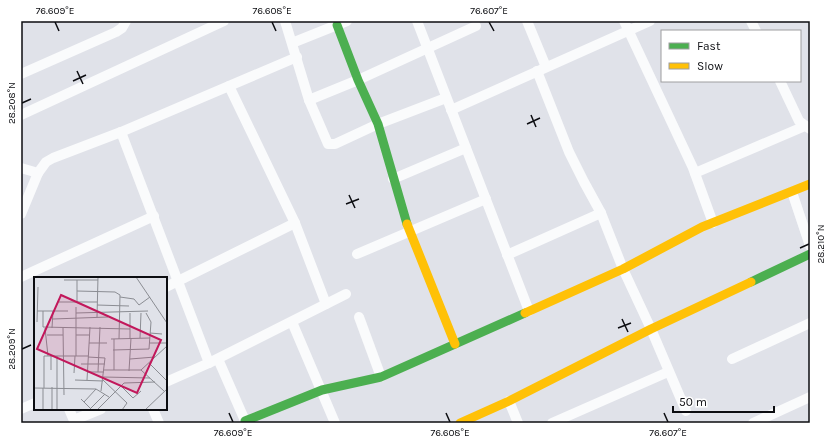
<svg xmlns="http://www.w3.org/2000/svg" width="831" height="444" font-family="Karla,sans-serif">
	<rect width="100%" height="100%" fill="#e0e2e9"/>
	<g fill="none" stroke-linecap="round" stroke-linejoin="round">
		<g stroke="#fafbfc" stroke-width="10">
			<polyline points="285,21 309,100 328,144 335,144 378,124 446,98"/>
			<polyline points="417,21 529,311"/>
			<polyline points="527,21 546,67"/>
			<polyline points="624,21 693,168 713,223"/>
			<polyline points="751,21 756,31"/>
			<polyline points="292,43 347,21"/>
			<polyline points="537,71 569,152 584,182 601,213 623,269 651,329 686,411"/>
			<polyline points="21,74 116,32 122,28 126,21"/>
			<polyline points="780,81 799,121 810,129"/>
			<polyline points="229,86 295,223 326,304"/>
			<polyline points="309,100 358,80 476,26"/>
			<polyline points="451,110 650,21"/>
			<polyline points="21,115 224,21"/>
			<polyline points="121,132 209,363"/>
			<polyline points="21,168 38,173 21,214"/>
			<polyline points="38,173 46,162 53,158 121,132 297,57"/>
			<polyline points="695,173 805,126"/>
			<polyline points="393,179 466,148"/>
			<polyline points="792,192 810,246"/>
			<polyline points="357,254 486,199"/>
			<polyline points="507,255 601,213"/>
			<polyline points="21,277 154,216"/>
			<polyline points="166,287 295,223"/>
			<polyline points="359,317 381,377"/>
			<polyline points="292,322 335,423"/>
			<polyline points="218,359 246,423"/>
			<polyline points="732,359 810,323"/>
			<polyline points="166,382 209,363 346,294"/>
			<polyline points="509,401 518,423"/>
			<polyline points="21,409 35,403"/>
			<polyline points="69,409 75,423"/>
			<polyline points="153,409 159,423"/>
			<polyline points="74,420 101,409"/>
			<polyline points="552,423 668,372"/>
			<polyline points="753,423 810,397"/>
		</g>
		<g stroke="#4caf50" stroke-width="9">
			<polyline points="337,25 358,80 378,124 407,224"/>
			<polyline points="751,282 810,254"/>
			<polyline points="245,421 322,390 381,377 525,313"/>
		</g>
		<g stroke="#ffc107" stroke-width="9">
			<polyline points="407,224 455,344"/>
			<polyline points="525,313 623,269 702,227 810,184"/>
			<polyline points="460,423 509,401 651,329 751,282"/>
		</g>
	</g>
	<path fill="none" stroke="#0c0d11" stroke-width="1.5" d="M55,22L59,31M272,22L276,31M489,22L494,31M77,71L83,84M73,81L86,75M22,103L31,99M531,115L536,127M527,124L540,118M349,195L355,208M346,204L359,199M800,248L809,244M622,319L628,332M618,328L631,323M22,349L31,345M229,413L233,422M446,413L450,422M664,413L668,422"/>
	<g transform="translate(34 277)">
		<rect width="133" height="133" fill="#e0e2e9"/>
		<path fill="none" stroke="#8b8d93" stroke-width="1" d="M102,0L133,46M30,3H64M43,14L81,15L86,18L85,62M86,20L100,22L105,28L116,20M25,25H63M43,25V3M63,28L95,29M3,34H34M9,34V50L96,52M42,36L114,34M63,40L64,0M19,42L74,40M3,45L4,10M11,51L14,79M18,51L19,34M29,51L30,118M116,56L128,57M13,58H29M42,58H55M96,61V36M106,61L107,36M77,62L116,61M55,66H73M116,66H133M79,73L115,72L117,45L112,36M17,79V93M23,79V133M42,79V30M54,80L71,81L67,114M96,82L121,80M115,86L133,104M47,87H71M70,93H107M80,93V62M95,94L97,61M54,95H70M64,95L66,50M40,96L41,79M69,100L116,101M41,103L69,104M53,103L56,50M69,103L93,126L88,133M87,109L99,121L107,114M0,111L62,112M9,111V133M10,111V79H54M130,114L107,93L133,69M47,122L56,131M50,125L62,112L75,120M18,133V110M55,133L71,117M63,133L90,106L121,105M111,133L133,112"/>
		<path fill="#c2185b" fill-opacity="0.15" stroke="#c2185b" stroke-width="2" d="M27,18L127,63L103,116L3,72Z"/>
		<rect width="133" height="133" fill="none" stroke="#0c0d11" stroke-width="2"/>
	</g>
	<rect width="831" height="444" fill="none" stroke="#ffffff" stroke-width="44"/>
	<rect x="661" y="30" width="140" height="52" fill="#ffffff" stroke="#9e9ea0"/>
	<rect x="669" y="43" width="20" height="6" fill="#4caf50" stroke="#9e9ea0"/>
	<text x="697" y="50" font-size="12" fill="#0c0d11">Fast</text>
	<rect x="669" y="63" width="20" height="6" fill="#ffc107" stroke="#9e9ea0"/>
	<text x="697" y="70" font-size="12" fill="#0c0d11">Slow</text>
	<path d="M673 406v6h101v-6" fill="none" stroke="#0c0d11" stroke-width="2"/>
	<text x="679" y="406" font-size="12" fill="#0c0d11" stroke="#ffffff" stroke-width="3" paint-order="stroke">50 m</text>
	<rect x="22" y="22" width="787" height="400" fill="none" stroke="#0c0d11" stroke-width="1.5"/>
	<g font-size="10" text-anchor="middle" fill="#0c0d11">
		<text x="55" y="14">76.609°E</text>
		<text x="272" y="14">76.608°E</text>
		<text x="489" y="14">76.607°E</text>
		<text transform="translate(11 103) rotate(-90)" y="4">28.208°N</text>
		<text transform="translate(820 244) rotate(-90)" y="4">28.210°N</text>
		<text transform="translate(11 349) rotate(-90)" y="4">28.209°N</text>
		<text x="233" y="436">76.609°E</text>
		<text x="450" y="436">76.608°E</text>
		<text x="668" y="436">76.607°E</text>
	</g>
</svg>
